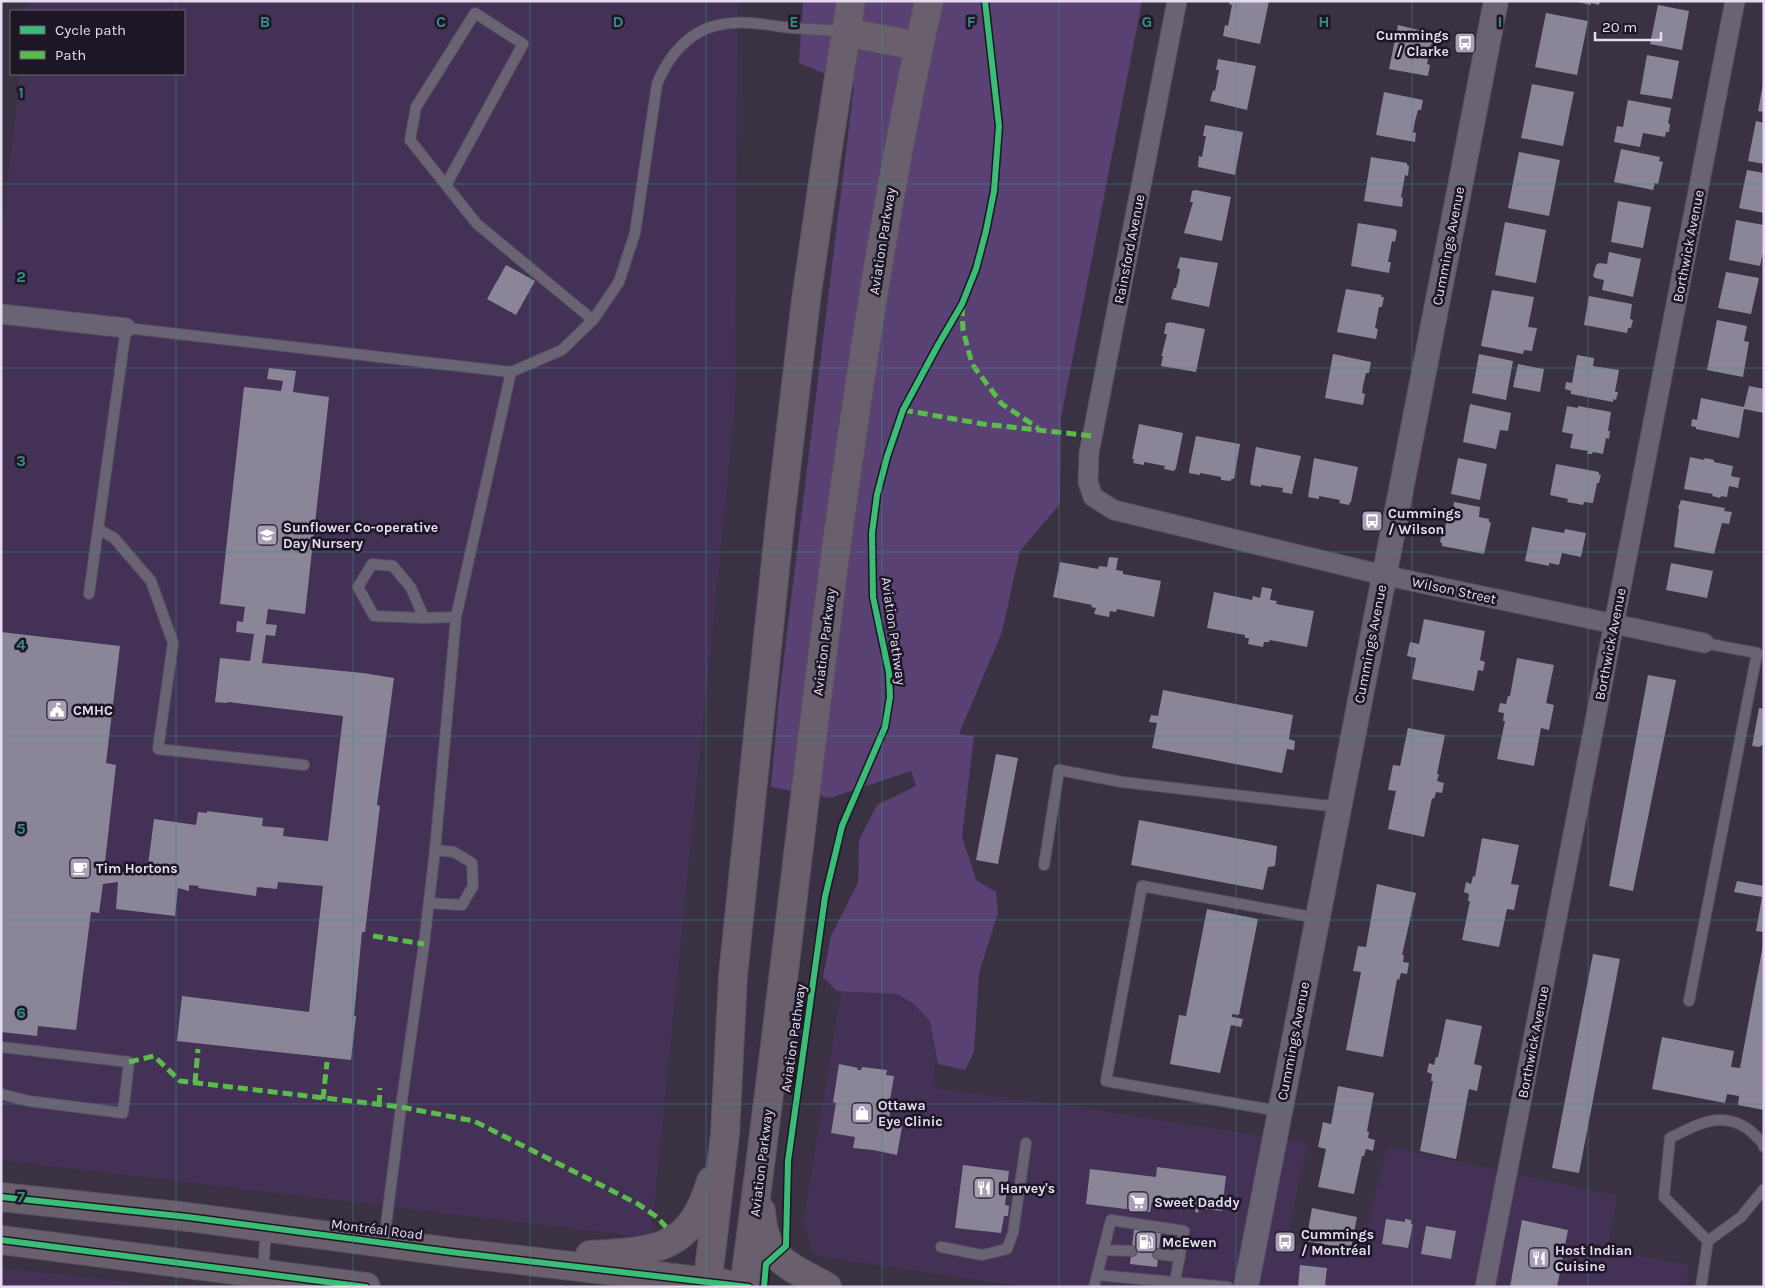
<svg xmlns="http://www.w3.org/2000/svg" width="1765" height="1288" font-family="Karla,sans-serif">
	<rect width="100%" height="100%" fill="#3a3143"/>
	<g fill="#433156">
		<polygon points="28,1 738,2 735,408 651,1238 1,1160 1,237 20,74 184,74 184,11 27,11"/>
		<polygon points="842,985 940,999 933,1088 1070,1106 1308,1143 1286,1243 1360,1257 1387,1146 1618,1196 1607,1250 1689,1265 1686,1287 1025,1287 816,1256 803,1223"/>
		<polygon points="1,1268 172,1287 1,1287"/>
	</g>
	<polygon fill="#594173" points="803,1 1142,1 1061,418 1060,504 1020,551 1002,632 959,734 974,736 962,836 976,880 996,892 998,913 979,973 974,1052 965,1070 938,1064 930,1021 915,1005 898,994 837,991 823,977 831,936 858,883 859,840 877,805 916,786 911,771 830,798 771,787 779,698 854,86 799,63"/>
	<g fill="#8a8697">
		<polygon points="1230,1 1269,1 1260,44 1223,36 1225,25 1228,26 1232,5 1229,4"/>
		<polygon points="1574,1 1600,1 1599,5 1591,3 1591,5"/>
		<polygon points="1658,5 1689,11 1682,50 1650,44"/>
		<polygon points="1546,13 1588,21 1577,75 1535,67"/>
		<polygon points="1398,25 1435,34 1433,45 1431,44 1427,64 1430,65 1428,76 1389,69"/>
		<polygon points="1647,55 1679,61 1672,99 1640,94"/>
		<polygon points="1218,59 1256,66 1247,110 1210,101 1213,90 1215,91 1219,70 1216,70"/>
		<polygon points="1532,84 1574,92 1563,146 1521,138"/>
		<polygon points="1763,84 1764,84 1764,112 1758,111"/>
		<polygon points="1384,92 1423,100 1421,110 1418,110 1415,121 1413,132 1416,133 1415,142 1376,135"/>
		<polygon points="1628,100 1671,108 1668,123 1670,124 1669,132 1666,132 1665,137 1643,133 1640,147 1614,142 1617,126 1623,127"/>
		<polygon points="1756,121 1764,123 1764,164 1748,161"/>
		<polygon points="1205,125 1243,132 1235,175 1198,167 1199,156 1202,157 1206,136 1203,136"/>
		<polygon points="1621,149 1660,157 1659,161 1663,162 1658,184 1655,183 1653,190 1614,182"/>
		<polygon points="1519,152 1560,160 1549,216 1508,208"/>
		<polygon points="1371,157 1407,163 1407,165 1409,166 1408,176 1405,175 1403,187 1401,197 1403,198 1402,207 1364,201"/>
		<polygon points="1747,170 1764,173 1764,213 1739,208"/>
		<polygon points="1195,190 1231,197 1222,241 1184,233 1193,202 1190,202 1192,191"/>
		<polygon points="1618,201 1651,207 1643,248 1611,242"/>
		<polygon points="1736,220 1764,225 1764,248 1760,266 1729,260"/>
		<polygon points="1505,222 1546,230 1536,283 1495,275"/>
		<polygon points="1358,223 1394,229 1397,231 1395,242 1392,241 1388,262 1391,262 1389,273 1351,266"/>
		<polygon points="1609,252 1641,259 1633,297 1602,290 1604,280 1595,278 1593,276 1596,265 1599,263 1607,264"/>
		<polygon points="1180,257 1218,263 1209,307 1171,299 1174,288 1176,288 1178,280 1180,269 1177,268"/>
		<polygon points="506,265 535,281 516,315 487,299"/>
		<polygon points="1726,272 1759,278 1751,314 1718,308"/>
		<polygon points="1346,289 1382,295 1381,297 1384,297 1382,307 1379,307 1375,328 1378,329 1376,339 1337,332"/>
		<polygon points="1492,290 1534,297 1528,327 1537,328 1532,351 1524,350 1523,354 1481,346"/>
		<polygon points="1589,296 1632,304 1630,319 1633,320 1631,328 1628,328 1627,333 1584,325"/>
		<polygon points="1717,320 1747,326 1744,341 1749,342 1743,377 1707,370"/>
		<polygon points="1169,322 1205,329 1196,372 1161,366 1163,356 1161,356 1162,354 1167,334 1164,334 1166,323 1169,323"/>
		<polygon points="1333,354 1371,362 1369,373 1366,373 1363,386 1362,393 1365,394 1363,405 1325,398"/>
		<polygon points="1479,354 1513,361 1506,400 1472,393"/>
		<polygon points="1577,355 1594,358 1593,366 1619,370 1615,392 1618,392 1616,400 1613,399 1613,402 1571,394 1571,391 1565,389 1566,382 1572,383"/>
		<polygon points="1518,364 1544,369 1540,392 1513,387"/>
		<polygon points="269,368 296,371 293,392 329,397 305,614 268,609 266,624 277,625 275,636 266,635 262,663 363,673 394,678 377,805 380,806 365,932 362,932 354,1016 356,1016 351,1060 177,1041 182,996 309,1012 323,886 278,882 277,889 257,887 256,896 198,888 199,886 189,885 189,891 178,888 175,916 116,909 118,882 103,884 99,913 91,912 76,1030 38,1026 37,1036 1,1032 1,632 120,646 106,763 116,765 104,871 147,873 154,819 196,825 198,812 207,813 207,811 263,818 262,826 284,828 283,836 328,841 343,716 228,702 227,703 215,702 220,658 250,661 254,634 236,632 237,621 243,622 245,607 220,604 244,387 281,391 283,381 267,379"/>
		<polygon points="1749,386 1764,389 1764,413 1744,409 1739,438 1696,429 1696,427 1691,426 1692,419 1697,420 1701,398 1744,407"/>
		<polygon points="1470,404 1511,413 1508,431 1500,430 1496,449 1463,442"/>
		<polygon points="1567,406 1578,408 1578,406 1611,412 1608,431 1610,431 1609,439 1606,438 1603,454 1593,452 1592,454 1587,454 1588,451 1570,448 1573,434 1562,432"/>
		<polygon points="1139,424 1183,433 1176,468 1174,471 1164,469 1165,466 1144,462 1144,465 1133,463 1134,459 1132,459"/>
		<polygon points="1196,436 1240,444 1234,479 1231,479 1231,481 1221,480 1221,477 1211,475 1200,473 1200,475 1189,473 1189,470"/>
		<polygon points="1256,447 1301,456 1292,494 1282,492 1283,488 1261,485 1261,487 1251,485 1250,482"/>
		<polygon points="1690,457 1704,460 1705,458 1714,460 1714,462 1733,466 1731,476 1740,478 1738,488 1729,486 1727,497 1721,496 1720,498 1712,496 1713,494 1684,489"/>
		<polygon points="1314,458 1358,467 1351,502 1350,502 1349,505 1339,503 1340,500 1319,496 1319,499 1308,497"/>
		<polygon points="1458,458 1487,464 1480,500 1451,494"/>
		<polygon points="1556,464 1599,472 1599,475 1601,475 1599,483 1597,483 1593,503 1584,502 1583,505 1567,502 1568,499 1550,495"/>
		<polygon points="1681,500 1725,508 1724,511 1732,512 1729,524 1722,523 1714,554 1674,547 1679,509 1678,508"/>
		<polygon points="1454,502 1480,507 1479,517 1489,519 1489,522 1491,523 1484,554 1442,546 1442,543 1440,542 1442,532 1444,533 1448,514 1452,515"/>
		<polygon points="1532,527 1564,533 1565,529 1586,533 1581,557 1562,553 1559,565 1549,563 1549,566 1525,561"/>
		<polygon points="1109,557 1118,558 1116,570 1123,571 1123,574 1161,581 1154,617 1117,609 1116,612 1110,611 1109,617 1094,614 1096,608 1091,607 1092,605 1053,597 1060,562 1098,569 1099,566 1107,567"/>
		<polygon points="1671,563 1713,571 1707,598 1666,590"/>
		<polygon points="1262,587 1272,589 1270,600 1277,601 1276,604 1314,611 1307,647 1270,640 1269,642 1264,642 1263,647 1248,644 1249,638 1245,638 1245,635 1207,628 1214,592 1252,600 1253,596 1260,598"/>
		<polygon points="1424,619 1485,631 1480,660 1485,662 1483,671 1478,670 1474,691 1412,679 1416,658 1407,656 1410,642 1419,644"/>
		<polygon points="1517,658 1554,665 1546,703 1554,705 1549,730 1541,728 1534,766 1497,759 1505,721 1503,721 1504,713 1498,712 1500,703 1506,704 1508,696 1510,696"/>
		<polygon points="1648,675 1676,680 1633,891 1609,886"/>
		<polygon points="1163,690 1293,715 1289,739 1295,741 1294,750 1287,749 1282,773 1152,748 1157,723 1149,722 1151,715 1158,716"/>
		<polygon points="1759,708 1764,709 1764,744 1759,747 1752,746"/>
		<polygon points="1408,728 1445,735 1437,774 1439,774 1437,781 1444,783 1442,793 1436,792 1434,799 1432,798 1424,837 1388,829 1396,791 1388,790 1393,765 1400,766"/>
		<polygon points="996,754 1018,758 998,864 976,860"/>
		<polygon points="1139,820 1277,846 1275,866 1268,867 1263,890 1131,865"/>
		<polygon points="1482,838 1519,845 1511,884 1519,885 1514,910 1507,909 1499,947 1462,940 1470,901 1468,901 1469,894 1464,892 1466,882 1471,884 1473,876 1475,877"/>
		<polygon points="1737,881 1764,886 1764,932 1756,931 1762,897 1734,892"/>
		<polygon points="1377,884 1416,893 1402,955 1404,955 1403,962 1409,963 1407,974 1401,973 1399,980 1397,979 1383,1057 1346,1050 1361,972 1353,971 1358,946 1366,947"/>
		<polygon points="1207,909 1258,919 1239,1015 1232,1014 1232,1017 1243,1019 1241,1027 1231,1025 1220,1073 1170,1064 1179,1015 1186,1016"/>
		<polygon points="1763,945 1764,1110 1738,1105 1739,1096 1727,1094 1725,1103 1652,1089 1662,1037 1734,1051 1731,1067 1740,1068"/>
		<polygon points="1593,954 1620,959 1579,1173 1552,1168"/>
		<polygon points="1446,1019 1482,1026 1474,1064 1482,1066 1477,1091 1469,1089 1456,1159 1420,1151 1433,1081 1431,1081 1432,1074 1427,1072 1429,1063 1434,1065 1436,1057 1438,1057"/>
		<polygon points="839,1064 858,1068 857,1070 861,1070 862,1067 887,1070 886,1075 894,1076 889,1106 891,1107 889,1119 903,1121 897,1155 873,1150 853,1148 855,1137 831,1133 836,1103 833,1102"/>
		<polygon points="1338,1086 1374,1093 1367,1131 1369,1132 1368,1138 1375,1140 1373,1151 1366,1149 1364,1156 1362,1156 1354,1194 1318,1187 1326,1149 1318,1147 1323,1122 1331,1124"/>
		<polygon points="963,1165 1009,1171 1005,1205 1009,1206 1008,1216 1004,1216 1001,1233 955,1228"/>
		<polygon points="1157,1167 1226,1176 1222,1211 1199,1208 1198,1213 1195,1212 1196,1207 1152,1202 1150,1212 1086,1204 1090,1169 1156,1177"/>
		<polygon points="1312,1208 1357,1217 1351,1249 1306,1241"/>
		<polygon points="1386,1219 1405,1222 1405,1219 1411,1220 1411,1224 1413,1224 1408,1248 1382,1244"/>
		<polygon points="1522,1220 1568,1230 1557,1287 1510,1287"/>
		<polygon points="1426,1226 1456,1231 1451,1259 1421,1254"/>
		<polygon points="1134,1229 1161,1232 1157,1267 1130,1264"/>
		<polygon points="1300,1265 1327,1268 1325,1285 1333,1287 1298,1287"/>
	</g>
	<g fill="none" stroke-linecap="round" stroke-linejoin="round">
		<g stroke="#585061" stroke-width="12">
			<g id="service">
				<polyline points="446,185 523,44 475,13 416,107 410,140 477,224 593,320"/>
				<polyline points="98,529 114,538 151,581 173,643 158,749 304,765"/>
				<path d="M89,594L126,328L511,372L562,350L593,320L619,282L635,233L657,84C671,50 695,25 733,23C749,21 767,25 783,27C803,29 824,30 844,31"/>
				<polyline points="424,618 411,588 393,566 372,564 358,587 374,616 424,618 456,617"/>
				<polyline points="1044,865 1059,770 1122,782 1338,807"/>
				<polyline points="429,903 462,905 473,886 472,863 454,852 435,850"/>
				<polyline points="1689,1001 1757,653 1704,643"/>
				<polyline points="1,1047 129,1062 123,1113 29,1101 1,1094"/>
				<polyline points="1279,1111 1106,1081 1142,886 1317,918"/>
				<polyline points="384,1241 401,1107 424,944 435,850 456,617 511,372"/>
				<path d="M1708,1241L1664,1197L1670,1138C1694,1126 1718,1111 1745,1127C1752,1131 1757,1138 1763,1143L1764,1147"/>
				<polyline points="941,1247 982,1255 1007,1249 1013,1233 1026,1143"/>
				<polyline points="1103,1250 1132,1251"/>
				<polyline points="1158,1254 1180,1257"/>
				<polyline points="263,1273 266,1228"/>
				<polyline points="1097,1275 1228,1287"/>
				<polyline points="1094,1287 1111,1220 1184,1231 1174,1287"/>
				<polyline points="1701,1287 1708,1241 1741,1217 1764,1189"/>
			</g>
		</g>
		<g stroke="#585061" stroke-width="21">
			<g id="minor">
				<polyline points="1177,1 1089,453 1088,482 1093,497 1114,510 1383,575 1704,643"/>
				<polyline points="1,314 126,328"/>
				<polyline points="1485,1287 1735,1"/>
			</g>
		</g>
		<g stroke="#585061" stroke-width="26">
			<polyline id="tertiary" points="1246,1287 1496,1"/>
		</g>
		<g stroke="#585061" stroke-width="30">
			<g id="primary">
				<polyline points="845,32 918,46"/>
				<polyline points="1,1197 188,1217 451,1252 725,1284"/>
				<path d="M761,1211C764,1260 788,1265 827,1287"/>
				<polyline points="1,1240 366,1287"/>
				<path d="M590,1255C655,1251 690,1252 711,1181"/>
				<polyline points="707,1287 725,1134 733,976 781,512 806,300 828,147 851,1"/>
				<path d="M744,1287C778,1039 804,790 837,542C862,361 889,180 929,1"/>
			</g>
		</g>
		<use href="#service" stroke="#6a6373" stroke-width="10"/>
		<use href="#minor" stroke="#6a6373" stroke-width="19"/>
		<use href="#tertiary" stroke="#6a6373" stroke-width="24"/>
		<use href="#primary" stroke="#6a5f6c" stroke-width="28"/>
		<g stroke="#5cbc4b" stroke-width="5" stroke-dasharray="10 5" stroke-linecap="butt">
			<polyline points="962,306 963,330 972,364 1002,404 1038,428"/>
			<polyline points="903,410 983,424 1093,436"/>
			<polyline points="373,936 424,944"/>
			<polyline points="129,1062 154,1056 180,1081 401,1107 474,1121 638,1204 657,1217 666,1227"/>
			<polyline points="195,1083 198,1049"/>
			<polyline points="323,1099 327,1062"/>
			<polyline points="379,1105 380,1088"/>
		</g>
		<g stroke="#1d1625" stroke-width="9">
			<g id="cycleway">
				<polyline points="1,1197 188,1217 451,1252 749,1287"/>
				<polyline points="1,1240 366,1287"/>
				<polyline points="764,1287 766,1264 786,1246 788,1161 825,897 842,826 885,727 890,697 889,673 873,597 872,533 877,495 887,457 903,410 938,345 962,304 976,269 986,231 994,191 999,126 985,1"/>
			</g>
		</g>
		<use href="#cycleway" stroke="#3abd76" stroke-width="6"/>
	</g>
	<path fill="none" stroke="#3a8a88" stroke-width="1" stroke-opacity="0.55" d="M176,1V11M353,1V1287M530,1V1287M706,1V1287M882,1V1287M1059,1V1287M1236,1V1287M1412,1V1287M1588,1V1287M176,74V1287M1,184H1764M1,368H1764M1,552H1764M1,736H1764M1,920H1764M1,1104H1764"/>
	<defs>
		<g id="bus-square" transform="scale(1.125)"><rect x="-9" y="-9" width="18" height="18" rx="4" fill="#a9a0b5" stroke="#1d1625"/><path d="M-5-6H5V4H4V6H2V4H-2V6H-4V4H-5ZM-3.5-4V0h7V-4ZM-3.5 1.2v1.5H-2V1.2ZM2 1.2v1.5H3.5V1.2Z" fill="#fff"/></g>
		<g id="school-square" transform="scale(1.125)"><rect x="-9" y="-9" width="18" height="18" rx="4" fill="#a9a0b5" stroke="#1d1625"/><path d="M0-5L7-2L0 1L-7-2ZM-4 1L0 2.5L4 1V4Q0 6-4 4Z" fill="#fff"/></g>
		<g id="civic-square" transform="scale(1.125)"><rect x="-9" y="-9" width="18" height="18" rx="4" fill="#a9a0b5" stroke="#1d1625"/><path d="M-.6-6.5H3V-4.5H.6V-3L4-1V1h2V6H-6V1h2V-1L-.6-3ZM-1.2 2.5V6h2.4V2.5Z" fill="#fff"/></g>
		<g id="cafe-square" transform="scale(1.125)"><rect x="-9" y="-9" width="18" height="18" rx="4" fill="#a9a0b5" stroke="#1d1625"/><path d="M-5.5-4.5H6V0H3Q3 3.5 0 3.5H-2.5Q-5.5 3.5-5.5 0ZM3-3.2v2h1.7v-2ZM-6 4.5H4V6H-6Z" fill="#fff"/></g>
		<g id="shop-square" transform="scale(1.125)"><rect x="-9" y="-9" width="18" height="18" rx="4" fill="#a9a0b5" stroke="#1d1625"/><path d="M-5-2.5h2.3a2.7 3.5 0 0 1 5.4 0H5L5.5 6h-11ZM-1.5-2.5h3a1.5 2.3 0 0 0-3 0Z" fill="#fff"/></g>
		<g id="restaurant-square" transform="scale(1.125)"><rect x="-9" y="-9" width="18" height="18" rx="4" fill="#a9a0b5" stroke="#1d1625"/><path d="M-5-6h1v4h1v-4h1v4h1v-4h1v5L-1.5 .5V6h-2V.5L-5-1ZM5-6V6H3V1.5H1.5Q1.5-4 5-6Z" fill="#fff"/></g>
		<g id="supermarket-square" transform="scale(1.125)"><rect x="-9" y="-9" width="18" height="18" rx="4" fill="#a9a0b5" stroke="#1d1625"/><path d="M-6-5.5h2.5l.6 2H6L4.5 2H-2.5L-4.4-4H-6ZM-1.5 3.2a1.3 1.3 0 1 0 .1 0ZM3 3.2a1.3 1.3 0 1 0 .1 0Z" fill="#fff"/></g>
		<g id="fuel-square" transform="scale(1.125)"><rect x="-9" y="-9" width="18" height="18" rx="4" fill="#a9a0b5" stroke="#1d1625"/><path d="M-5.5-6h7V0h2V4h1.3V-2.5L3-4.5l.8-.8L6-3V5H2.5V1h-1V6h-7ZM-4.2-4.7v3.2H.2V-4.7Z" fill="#fff"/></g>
	</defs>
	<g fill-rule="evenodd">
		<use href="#bus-square" x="1465" y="43"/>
		<use href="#bus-square" x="1372" y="521"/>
		<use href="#school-square" x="267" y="535"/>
		<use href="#civic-square" x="57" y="710"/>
		<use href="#cafe-square" x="80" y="868"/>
		<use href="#shop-square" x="862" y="1113"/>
		<use href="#restaurant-square" x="984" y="1188"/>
		<use href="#supermarket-square" x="1138" y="1202"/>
		<use href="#fuel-square" x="1146" y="1242"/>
		<use href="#bus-square" x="1285" y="1242"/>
		<use href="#restaurant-square" x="1539" y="1258"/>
	</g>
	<g text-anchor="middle" stroke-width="5" stroke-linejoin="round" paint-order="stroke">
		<g font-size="14" font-weight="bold" fill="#e5dcf2" stroke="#1d1625" text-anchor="start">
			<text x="1449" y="40" text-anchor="end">Cummings<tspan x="1449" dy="16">/ Clarke</tspan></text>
			<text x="1388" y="518">Cummings<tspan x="1388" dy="16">/ Wilson</tspan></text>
			<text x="283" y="532">Sunflower Co-operative<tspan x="283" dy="16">Day Nursery</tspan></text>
			<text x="73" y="715">CMHC</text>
			<text x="96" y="873">Tim Hortons</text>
			<text x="878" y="1110">Ottawa<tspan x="878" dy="16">Eye Clinic</tspan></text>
			<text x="1000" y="1193">Harvey's</text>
			<text x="1154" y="1207">Sweet Daddy</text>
			<text x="1301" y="1239">Cummings<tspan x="1301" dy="16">/ Montréal</tspan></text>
			<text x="1162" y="1247">McEwen</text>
			<text x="1555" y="1255">Host Indian<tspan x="1555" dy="16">Cuisine</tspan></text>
		</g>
		<g font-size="14" fill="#e5dcf2" stroke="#1d1625">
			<text transform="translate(882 241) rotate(-81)" y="5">Aviation Parkway</text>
			<text transform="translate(1448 246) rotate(-79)" y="5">Cummings Avenue</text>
			<text transform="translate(1688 246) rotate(-79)" y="5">Borthwick Avenue</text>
			<text transform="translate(1129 249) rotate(-79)" y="5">Rainsford Avenue</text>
			<text transform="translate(1454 590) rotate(12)" y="5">Wilson Street</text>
			<text transform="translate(894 631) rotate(82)" y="5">Aviation Pathway</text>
			<text transform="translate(824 642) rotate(-83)" y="5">Aviation Parkway</text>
			<text transform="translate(1370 644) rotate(-79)" y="5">Cummings Avenue</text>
			<text transform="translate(1610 644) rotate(-79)" y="5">Borthwick Avenue</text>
			<text transform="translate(793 1038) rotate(-82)" y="5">Aviation Pathway</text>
			<text transform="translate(1293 1041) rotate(-79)" y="5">Cummings Avenue</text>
			<text transform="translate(1533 1042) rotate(-79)" y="5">Borthwick Avenue</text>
			<text transform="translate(761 1163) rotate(-83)" y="5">Aviation Parkway</text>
			<text transform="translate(377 1229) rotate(7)" y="5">Montréal Road</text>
		</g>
	</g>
	<g font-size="16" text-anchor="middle" font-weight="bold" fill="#3a8a88" stroke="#1d1625" stroke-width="5" stroke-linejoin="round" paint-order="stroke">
		<text x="265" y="27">B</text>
		<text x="441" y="27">C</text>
		<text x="618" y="27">D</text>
		<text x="794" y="27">E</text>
		<text x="971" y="27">F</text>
		<text x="1147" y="27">G</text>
		<text x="1324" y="27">H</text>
		<text x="1500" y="27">I</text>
		<text x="21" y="98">1</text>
		<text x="21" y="282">2</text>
		<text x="21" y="466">3</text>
		<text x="21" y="650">4</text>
		<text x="21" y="834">5</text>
		<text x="21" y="1018">6</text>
		<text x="21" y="1202">7</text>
	</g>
	<rect width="1765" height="1288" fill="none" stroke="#e5dcf2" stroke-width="5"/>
	<rect x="10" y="10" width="175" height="65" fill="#1d1625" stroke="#6d6577"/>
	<rect x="20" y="26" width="25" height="8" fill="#3abd76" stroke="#6d6577"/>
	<text x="55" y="35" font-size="15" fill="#e5dcf2">Cycle path</text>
	<rect x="20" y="51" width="25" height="8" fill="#5cbc4b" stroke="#6d6577"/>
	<text x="55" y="60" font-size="15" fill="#e5dcf2">Path</text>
	<path d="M1595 32v8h66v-8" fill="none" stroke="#e5dcf2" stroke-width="2.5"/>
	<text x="1602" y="32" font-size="15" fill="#e5dcf2" stroke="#1d1625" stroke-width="4" paint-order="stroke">20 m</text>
</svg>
